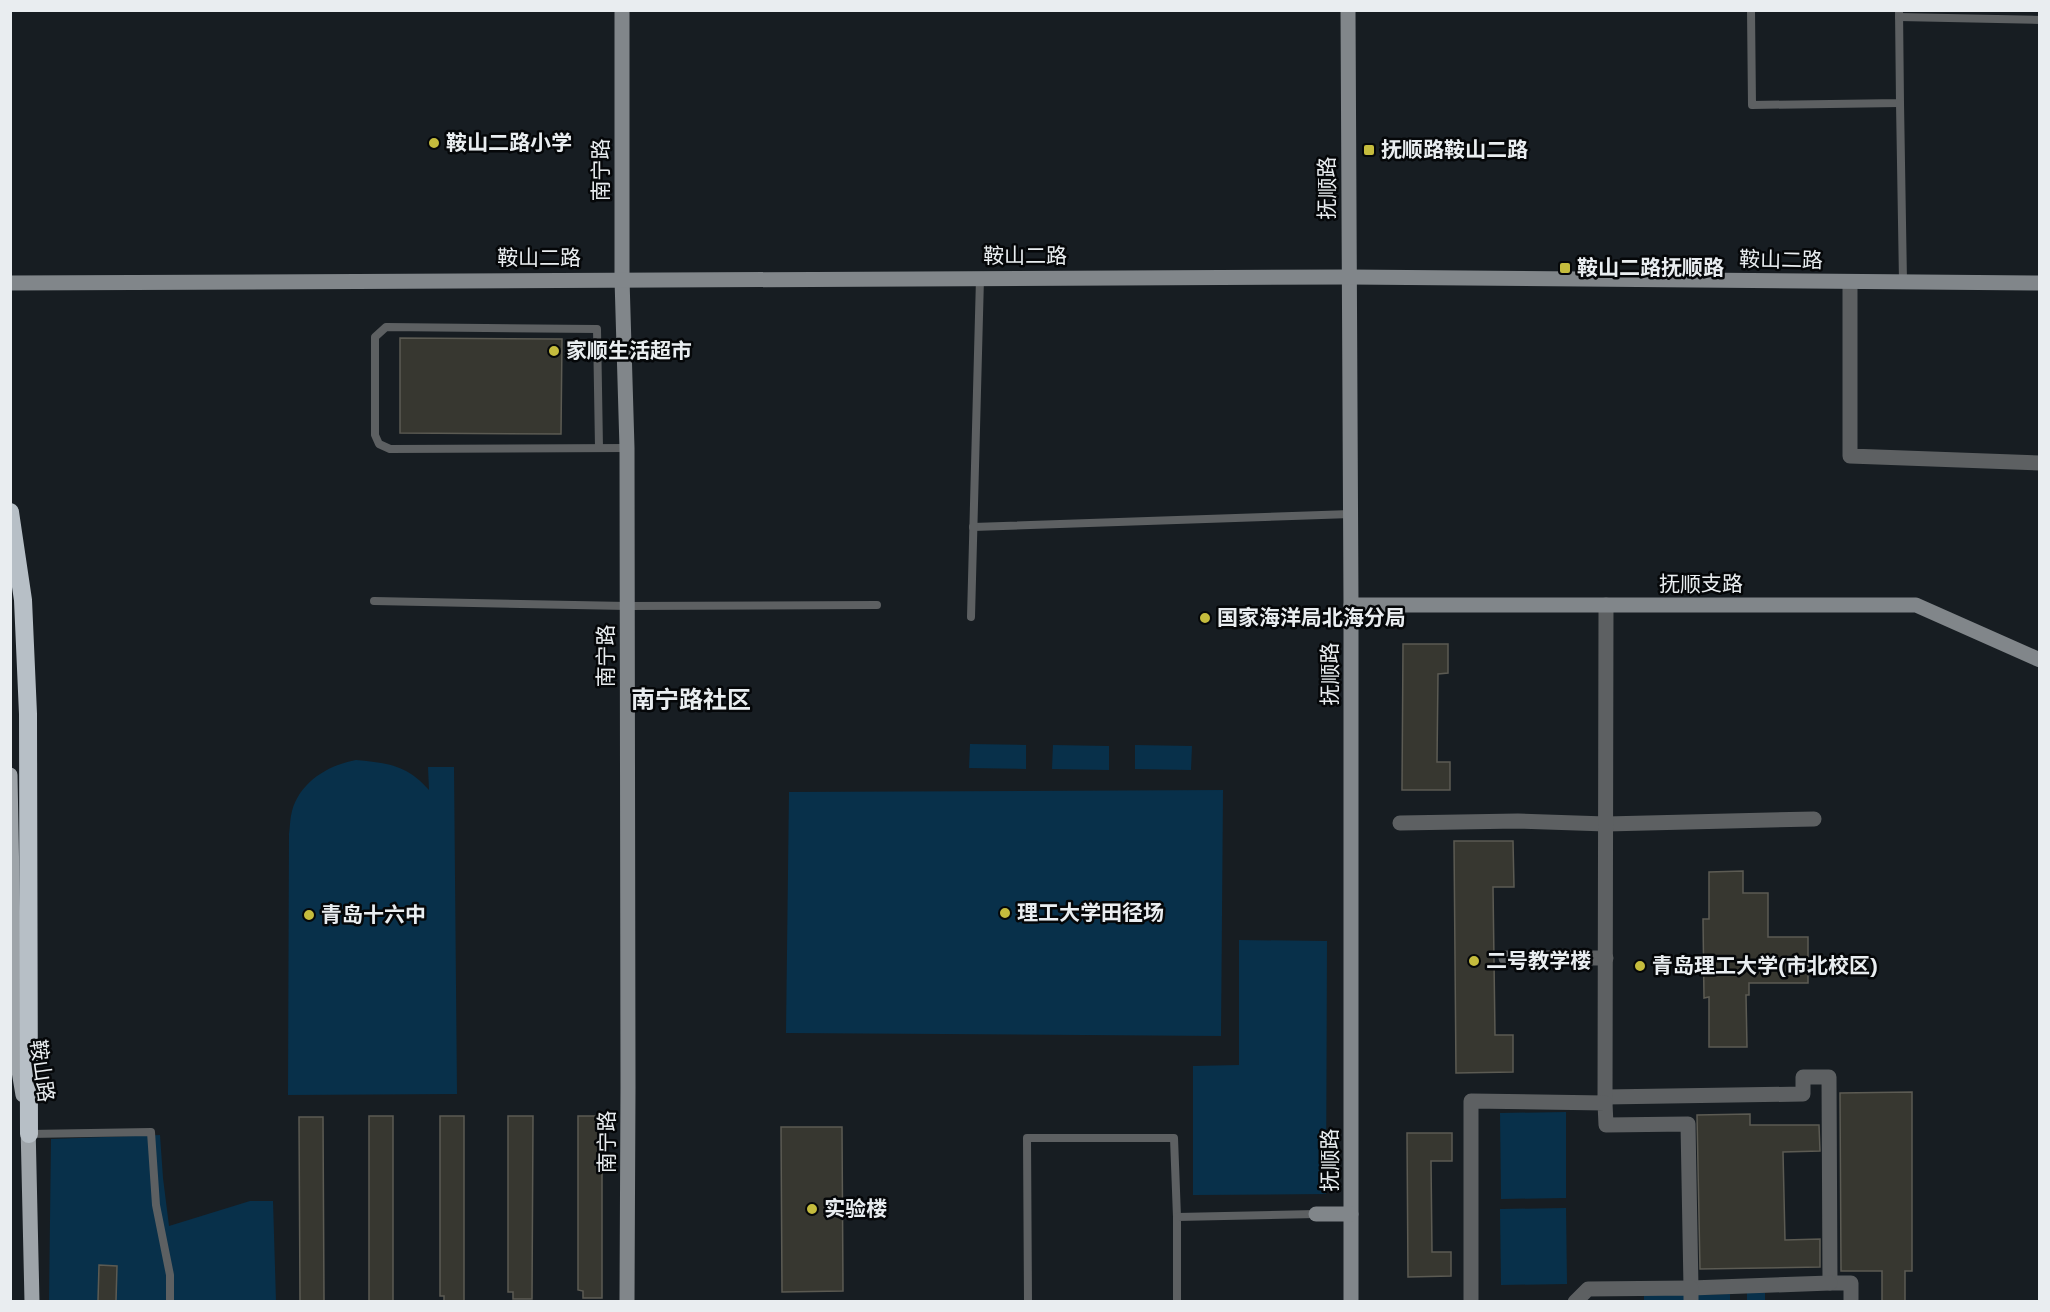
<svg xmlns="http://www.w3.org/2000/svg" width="2050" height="1312" font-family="'Golos Text','Noto Sans SC',sans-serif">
	<rect width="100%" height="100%" fill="#171d22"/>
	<g fill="#08304a">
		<polygon points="970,744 1026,745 1026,769 969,768"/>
		<polygon points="1053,745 1109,746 1109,770 1052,769"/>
		<polygon points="1135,745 1192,746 1191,770 1135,769"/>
		<path d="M356,760C388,763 407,765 429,790L428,767H454L457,1094L288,1095L289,834C290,827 290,818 292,811C300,782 328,765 356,760Z"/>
		<polygon points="1223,790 1221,1036 786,1033 789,792"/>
		<polygon points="1239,940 1327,941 1326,1194 1193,1195 1193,1066 1239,1065"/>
		<polygon points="1566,1112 1566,1198 1501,1199 1500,1113"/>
		<polygon points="160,1135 163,1178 169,1226 250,1201 273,1201 276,1301 49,1302 51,1139"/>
		<polygon points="1566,1208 1567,1284 1501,1285 1500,1209"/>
		<polygon points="1644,1291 1685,1291 1686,1301 1644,1301"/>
		<polygon points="1747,1293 1765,1293 1765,1301 1747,1302"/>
		<polygon points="1730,1294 1730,1301 1696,1301 1696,1295"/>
	</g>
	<g fill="#373730" stroke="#5c5b53" stroke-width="1.5">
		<polygon points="400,338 562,339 561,434 400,433"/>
		<polygon points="1403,644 1448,644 1448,673 1438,674 1437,762 1450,762 1450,790 1402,790"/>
		<polygon points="1454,841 1513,841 1514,887 1493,887 1495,1035 1513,1035 1513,1072 1456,1073"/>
		<polygon points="1743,871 1743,893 1768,893 1768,937 1808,937 1808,983 1749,983 1749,995 1746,995 1747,1047 1709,1047 1709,997 1704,998 1703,919 1709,919 1709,872"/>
		<polygon points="1912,1092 1912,1271 1905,1271 1905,1302 1882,1302 1882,1271 1841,1271 1840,1093"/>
		<polygon points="1750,1114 1750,1125 1819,1125 1820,1151 1783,1152 1785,1240 1820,1239 1820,1267 1700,1269 1697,1115"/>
		<rect x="369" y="1116" width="24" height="185"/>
		<polygon points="440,1116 464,1116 464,1302 444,1302 444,1296 440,1296"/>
		<polygon points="508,1116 533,1116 532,1299 513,1299 513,1292 508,1292"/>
		<polygon points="578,1116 602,1116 602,1298 583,1298 583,1291 578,1290"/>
		<polygon points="299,1117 323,1117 324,1301 300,1301"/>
		<polygon points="781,1127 842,1127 843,1291 782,1292"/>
		<polygon points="1407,1133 1452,1133 1452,1161 1431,1161 1432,1252 1451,1252 1451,1276 1408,1277"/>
		<polygon points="99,1265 117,1266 116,1301 98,1301"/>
	</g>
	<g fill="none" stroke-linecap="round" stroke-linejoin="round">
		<g stroke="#5d6062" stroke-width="8">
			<polyline points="1751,10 1752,105 1900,103 1899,10"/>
			<polyline points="1899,17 2040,20"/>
			<polyline points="1900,103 1903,282"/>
			<polyline points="599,448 597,329 386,327 375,337 375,435 379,444 390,449 627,448"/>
			<polyline points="973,527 1351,514"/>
			<polyline points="374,601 627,606 877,605"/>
			<polyline points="971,617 980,278"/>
			<polyline points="29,1134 151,1132 156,1205 170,1275 170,1302"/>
			<polyline points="1028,1302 1027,1138 1174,1138 1177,1217"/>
			<polyline points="1177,1302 1177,1217 1316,1214"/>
		</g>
		<g stroke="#5d6062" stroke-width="15">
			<polyline points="1850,282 1850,456 2040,463"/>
			<polyline points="1400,823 1518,821 1606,824 1814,819"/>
			<polyline points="1506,958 1606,958"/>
			<polyline points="1605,1097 1803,1094 1803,1077 1829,1077 1830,1283 1851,1283 1851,1302"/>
			<polyline points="1605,1103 1606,605"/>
			<polyline points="1471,1302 1471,1101 1605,1103 1606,1125 1688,1124 1691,1288 1830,1283"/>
			<polyline points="1575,1302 1588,1289 1691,1288 1691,1302"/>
		</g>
		<g stroke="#81868a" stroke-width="15">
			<polyline points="622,10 622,279 627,448 628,1087 627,1302"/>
			<polyline points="1348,10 1351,605 1351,1302"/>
			<polyline points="10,283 1349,277 2040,283"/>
			<polyline points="1351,605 1916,605 2040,660"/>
			<polyline points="1316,1214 1351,1214"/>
		</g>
		<g stroke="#9ea4a9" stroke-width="15">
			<polyline points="10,775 15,1047 23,1095"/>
			<polyline points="28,1125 32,1302"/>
		</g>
		<polyline stroke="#b7bfc6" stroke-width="18" points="10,512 23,600 28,714 29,1134"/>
	</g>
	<g fill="#c5bc3d" stroke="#050709" stroke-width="2">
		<circle cx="434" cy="143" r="6"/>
		<rect x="1363" y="144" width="12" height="12" rx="3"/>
		<rect x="1559" y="262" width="12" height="12" rx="3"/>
		<circle cx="554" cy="351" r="6"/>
		<circle cx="1205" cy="618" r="6"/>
		<circle cx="1005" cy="913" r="6"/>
		<circle cx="309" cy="915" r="6"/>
		<circle cx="1474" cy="961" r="6"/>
		<circle cx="1640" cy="966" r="6"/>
		<circle cx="812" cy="1209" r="6"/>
	</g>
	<g text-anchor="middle" stroke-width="5" stroke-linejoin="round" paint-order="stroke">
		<g font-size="21" font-weight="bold" fill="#e9edf0" stroke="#050709" text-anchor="start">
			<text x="446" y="150">鞍山二路小学</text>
			<text x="1381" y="157">抚顺路鞍山二路</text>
			<text x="1577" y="275">鞍山二路抚顺路</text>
			<text x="566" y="358">家顺生活超市</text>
			<text x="1217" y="625">国家海洋局北海分局</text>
			<text x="1017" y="920">理工大学田径场</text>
			<text x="321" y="922">青岛十六中</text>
			<text x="1486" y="968">二号教学楼</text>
			<text x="1652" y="973">青岛理工大学(市北校区)</text>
			<text x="824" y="1216">实验楼</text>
		</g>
		<g font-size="21" fill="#e9edf0" stroke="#050709">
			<text transform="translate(601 170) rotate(-90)" y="7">南宁路</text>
			<text transform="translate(1327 188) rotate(-90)" y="7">抚顺路</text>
			<text x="1025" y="263">鞍山二路</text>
			<text x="539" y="265">鞍山二路</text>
			<text transform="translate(1781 260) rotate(1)" y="7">鞍山二路</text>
			<text x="1701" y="591">抚顺支路</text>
			<text transform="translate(606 656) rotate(-90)" y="7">南宁路</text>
			<text transform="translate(1330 674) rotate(-90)" y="7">抚顺路</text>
			<text transform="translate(42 1071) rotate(82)" y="7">鞍山路</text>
			<text transform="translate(607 1142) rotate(-90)" y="7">南宁路</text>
			<text transform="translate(1330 1160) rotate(-90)" y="7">抚顺路</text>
		</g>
		<g font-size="24" font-weight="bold" fill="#e9edf0" stroke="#050709">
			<text x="691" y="708">南宁路社区</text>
		</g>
	</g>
	<rect width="2050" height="1312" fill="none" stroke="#e9edf0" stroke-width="24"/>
</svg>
